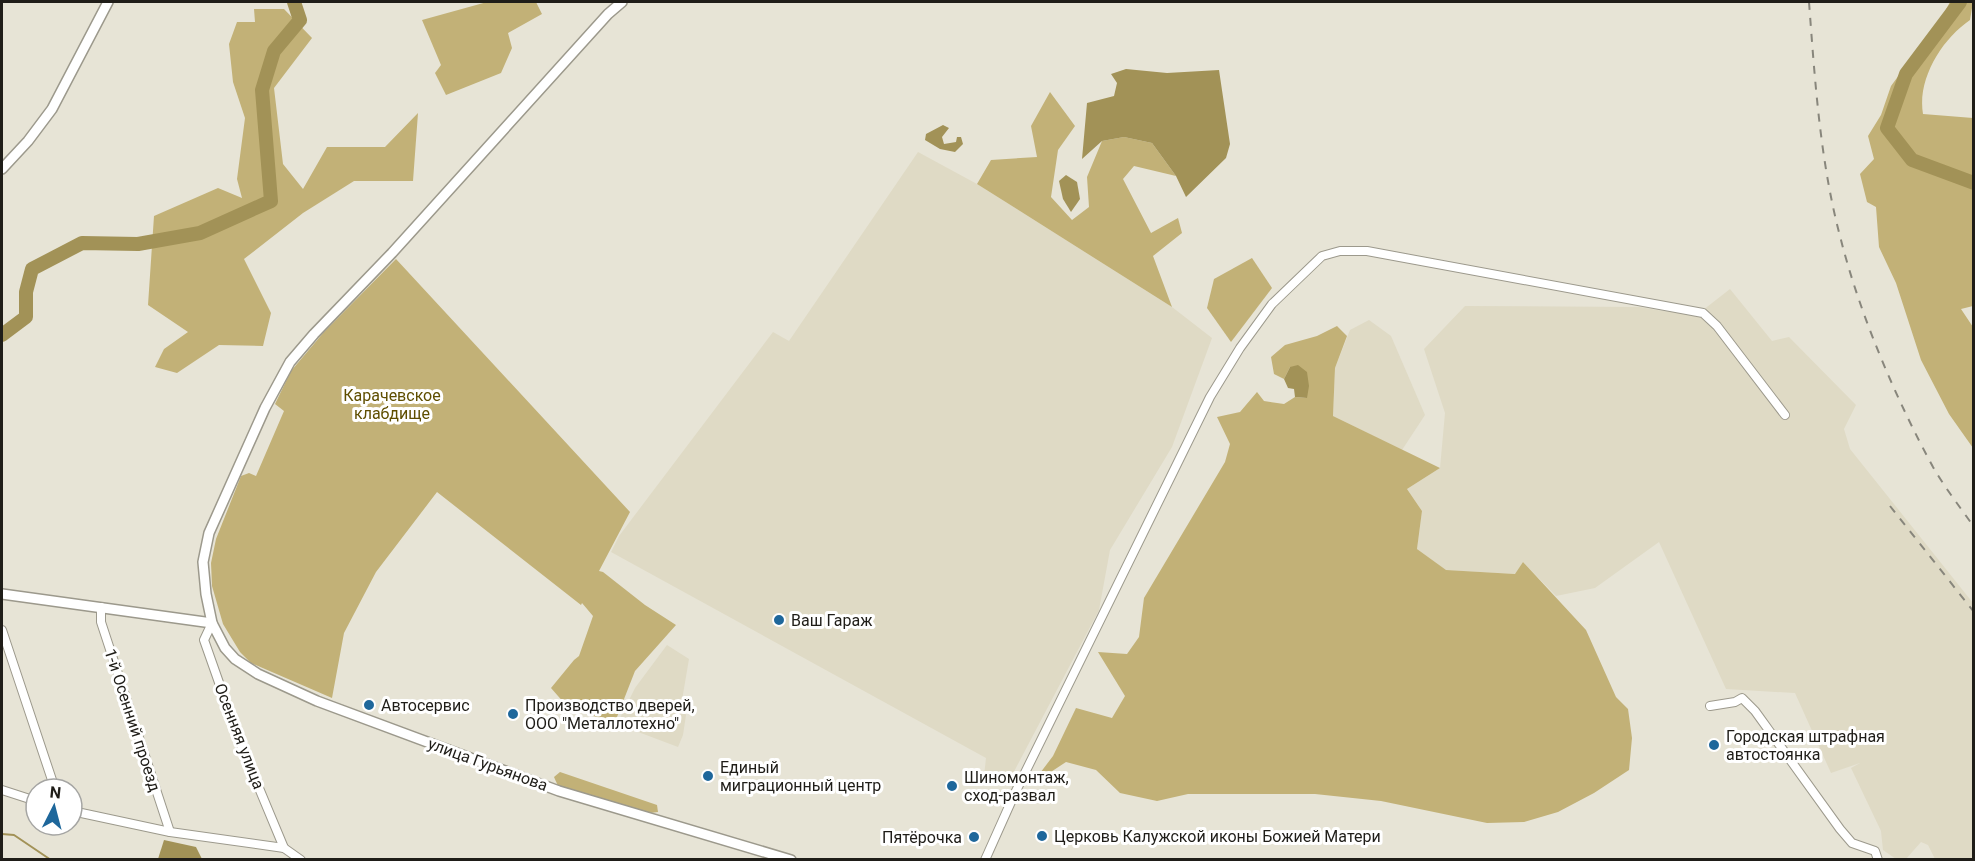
<svg xmlns="http://www.w3.org/2000/svg" width="1975" height="861" font-family="Roboto,sans-serif">
	<rect width="100%" height="100%" fill="#e7e4d6"/>
	<g fill="#dfdac5">
		<polygon points="918,152 977,184 1172,307 1212,338 1172,447 1110,550 1099,610 1008,783 984,776 986,758 611,552 619,536 773,332 789,341"/>
		<polygon points="1730,289 1772,341 1789,337 1856,405 1844,429 1850,449 1973,603 1973,859 1935,859 1928,845 1921,842 1906,859 1896,859 1883,850 1881,831 1851,768 1860,763 1831,773 1795,693 1726,689 1659,542 1595,588 1556,596 1523,562 1516,574 1445,570 1417,549 1422,511 1407,489 1440,468 1445,413 1424,349 1465,306 1639,307 1663,311 1698,314"/>
		<polygon points="1369,320 1391,336 1425,415 1402,450 1333,416 1335,368 1350,330"/>
		<polygon points="667,645 689,659 681,706 686,715 683,735 678,747 617,724 635,688"/>
	</g>
	<g fill="#c2b177">
		<polygon points="487,2 536,2 542,14 508,33 512,48 501,73 446,95 435,73 441,65 422,20"/>
		<path d="M1950,2H1973L1970,20C1942,39 1917,79 1923,114L1973,118V306L1961,309L1973,327V448L1949,414L1921,360L1896,283L1879,247L1876,207L1867,202L1860,174L1874,159L1868,136L1881,115L1891,86L1943,15Z"/>
		<polygon points="254,9 284,9 312,38 274,88 283,164 303,189 327,147 385,147 418,113 413,181 354,181 303,213 244,259 271,313 263,346 219,345 177,373 155,367 164,349 188,332 148,305 154,216 218,188 242,198 237,179 245,118 233,82 229,44 237,22 255,22"/>
		<polygon points="1050,92 1075,126 1058,150 1051,197 1072,220 1089,207 1087,177 1102,141 1124,137 1152,143 1176,176 1134,166 1123,179 1151,233 1178,218 1182,233 1153,256 1172,307 977,184 991,160 1037,157 1031,126"/>
		<polygon points="1252,258 1272,288 1231,342 1207,308 1214,279"/>
		<polygon points="396,259 630,512 599,571 603,572 645,605 676,625 635,671 617,717 611,723 565,704 551,688 574,660 579,656 593,616 582,603 581,605 437,492 376,572 344,633 332,698 251,663 240,652 223,624 212,586 211,563 216,539 241,476 249,473 256,476 284,411 275,404 291,371 324,332"/>
		<polygon points="1337,326 1347,336 1335,368 1333,416 1440,468 1407,489 1422,511 1417,549 1446,570 1515,574 1523,562 1586,630 1616,697 1628,709 1632,738 1629,770 1594,793 1558,812 1524,822 1487,823 1381,801 1315,794 1188,794 1157,801 1120,793 1096,770 1066,762 1031,785 1053,756 1076,708 1112,718 1125,696 1098,652 1127,654 1139,637 1144,598 1225,462 1230,444 1217,417 1240,412 1257,392 1264,401 1284,404 1295,397 1307,398 1290,367 1284,379 1274,374 1271,357 1285,345 1317,336"/>
		<polygon points="560,772 657,805 658,812 650,813 558,786 554,777"/>
	</g>
	<g fill="#a29257">
		<polygon points="1126,69 1167,73 1219,70 1230,144 1226,158 1186,197 1176,176 1152,143 1124,137 1102,141 1082,159 1087,103 1114,96 1117,83 1111,74"/>
		<polygon points="943,125 949,128 942,137 944,144 956,142 957,137 961,137 963,144 955,152 940,149 925,140 926,134"/>
		<polygon points="1066,175 1077,182 1080,199 1071,212 1063,199 1059,181"/>
		<polygon points="1298,365 1307,372 1309,386 1307,398 1295,397 1294,389 1288,388 1284,379 1290,367"/>
		<polygon points="164,840 196,847 202,859 158,859"/>
	</g>
	<g fill="none" stroke-linecap="round" stroke-linejoin="round">
		<polyline stroke="#a29257" stroke-width="2" points="2,834 14,835 51,860"/>
		<g stroke="#a29257" stroke-width="14">
			<polyline points="1960,2 1906,74 1887,128 1912,160 1974,183"/>
			<polyline points="2,335 26,317 26,292 32,269 82,243 138,244 200,233 271,201 262,90 274,51 300,20 294,2"/>
		</g>
		<g stroke="#9c998c" stroke-width="10">
			<g id="minor">
				<polyline points="101,607 101,622 170,832"/>
				<polyline points="212,623 204,640 241,745 284,848"/>
				<polyline points="2,630 55,789"/>
				<polyline points="1710,706 1735,702 1742,698 1755,711 1840,829 1852,843 1875,851 1878,860"/>
				<polyline points="2,790 36,801"/>
				<polyline points="72,811 170,832 284,848 301,860"/>
				<polyline points="985,860 1015,793 1210,397 1240,348 1272,304 1322,256 1340,251 1367,251 1703,313 1717,326 1785,415"/>
			</g>
		</g>
		<g stroke="#9c998c" stroke-width="12">
			<g id="tertiary">
				<polyline points="622,2 608,14 392,253 314,334 290,362 265,408 209,533 203,562 206,594 212,623 225,648 235,659 258,674 317,701 559,791 791,860"/>
				<polyline points="2,169 28,141 52,109 108,2"/>
				<polyline points="2,594 212,623"/>
			</g>
		</g>
		<use href="#minor" stroke="#fff" stroke-width="8"/>
		<use href="#tertiary" stroke="#fff" stroke-width="9"/>
		<g stroke="#88867c" stroke-width="2" stroke-dasharray="8 8" stroke-linecap="butt">
			<path d="M1809,2C1815,81 1820,162 1841,240C1860,315 1896,399 1933,467C1945,488 1960,507 1974,527"/>
			<polyline points="1890,506 1974,612"/>
		</g>
	</g>
	<g fill="#1e679b" stroke="#fff" stroke-width="2">
		<circle cx="779" cy="620" r="6"/>
		<circle cx="369" cy="705" r="6"/>
		<circle cx="513" cy="714" r="6"/>
		<circle cx="1714" cy="745" r="6"/>
		<circle cx="708" cy="776" r="6"/>
		<circle cx="952" cy="786" r="6"/>
		<circle cx="1042" cy="836" r="6"/>
		<circle cx="974" cy="837" r="6"/>
	</g>
	<g text-anchor="middle" stroke-width="6" stroke-linejoin="round" paint-order="stroke">
		<g font-size="16" fill="#5f4e00" stroke="#fff">
			<text x="392" y="401">Карачевское<tspan x="392" dy="18">клабдище</tspan></text>
		</g>
		<g font-size="16" fill="#1f1d18" stroke="#fff" text-anchor="start">
			<text x="791" y="626">Ваш Гараж</text>
			<text x="381" y="711">Автосервис</text>
			<text x="525" y="711">Производство дверей,<tspan x="525" dy="18">ООО "Металлотехно"</tspan></text>
			<text x="1726" y="742">Городская штрафная<tspan x="1726" dy="18">автостоянка</tspan></text>
			<text x="720" y="773">Единый<tspan x="720" dy="18">миграционный центр</tspan></text>
			<text x="964" y="783">Шиномонтаж,<tspan x="964" dy="18">сход-развал</tspan></text>
			<text x="1054" y="842">Церковь Калужской иконы Божией Матери</text>
			<text x="962" y="843" text-anchor="end">Пятёрочка</text>
		</g>
		<g font-size="16" fill="#1f1d18" stroke="#fff">
			<text transform="translate(133 720) rotate(72)" y="6">1-й Осенний проезд</text>
			<text transform="translate(240 736) rotate(69)" y="6">Осенняя улица</text>
			<text transform="translate(488 764) rotate(20)" y="6">улица Гурьянова</text>
		</g>
	</g>
	<rect width="1975" height="861" fill="none" stroke="#1f1d18" stroke-width="6"/>
	<g transform="translate(54 807) rotate(6)"><circle r="28" fill="#ffffff" stroke="#a5a5a3" stroke-width="1.5"/>
	<path d="M0-4.5L10 22L0 15L-10 22Z" fill="#1e679b"/>
	<text y="-9" font-size="16" font-weight="bold" text-anchor="middle" fill="#1f1d18">N</text>
	</g>
</svg>
